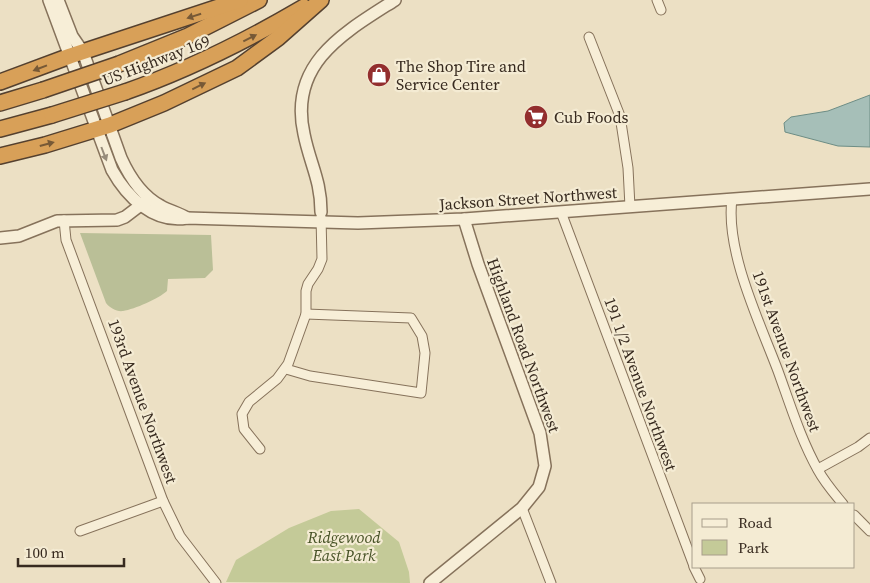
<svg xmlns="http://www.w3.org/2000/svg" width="870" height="583" font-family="'Source Serif 4',serif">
	<rect width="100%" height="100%" fill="#ece0c4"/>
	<polygon fill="#c4ca98" points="359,509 399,542 409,572 410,583 226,582 236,560 289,528 331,511"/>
	<path fill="#babf97" d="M80,233L211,235L213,270L205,278L168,279L167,291C158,299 135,309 123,311C117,312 110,308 106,303Z"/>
	<polygon fill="#a6bfb8" stroke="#6d8d85" points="870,95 870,147 838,146 785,132 784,123 791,117 828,111"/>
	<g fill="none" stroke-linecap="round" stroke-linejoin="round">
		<g stroke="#86725b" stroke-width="11">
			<g id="minor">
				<polyline points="657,0 661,10"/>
				<polyline points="589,37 620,116 628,168 630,207"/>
				<path d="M732,199C725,251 760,323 778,371C790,404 801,440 818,470C825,483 834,493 843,504"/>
				<polyline points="561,212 694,566"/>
				<polyline points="64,220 66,240 163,501 180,536 216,583"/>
				<polyline points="286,369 310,376 421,393 425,353 422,336 411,318 306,314"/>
				<polyline points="260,449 244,429 242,414 249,402 277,379 288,364 306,314 306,291 308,284 318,269 322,259 321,217"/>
				<polyline points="818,469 858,447 870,438"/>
				<polyline points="522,508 551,583"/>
				<polyline points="854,515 870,531"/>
				<polyline points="80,531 163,501"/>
				<polyline points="694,567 700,579"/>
			</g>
		</g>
		<g stroke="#86725b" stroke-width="14">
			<g id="tertiary">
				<path d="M49,0L112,170C127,197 154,224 187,218L358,223L464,219L870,189"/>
				<path d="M58,0L72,36L83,52L121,158C130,178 142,196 161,206C170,211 179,213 187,218"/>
				<path d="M321,212C321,180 310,164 304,134C288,63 345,32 395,0"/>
				<polyline points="0,238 19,236 57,221 117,220 125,217 146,201"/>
				<polyline points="430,583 522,508 539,487 545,466 540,433 478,264 464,219"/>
			</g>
		</g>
		<g stroke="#54402f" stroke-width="18">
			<g id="motorway">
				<polyline points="119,64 188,36 259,0"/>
				<polyline points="0,82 70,56 240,0"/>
				<path d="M125,92C188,70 246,41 304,7"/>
				<polyline points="0,103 43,90"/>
				<polyline points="0,129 52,115"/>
				<polyline points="0,156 45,145 110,125 164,103 237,68 278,38 321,0"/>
			</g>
		</g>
		<use href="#minor" stroke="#f7eed7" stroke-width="9"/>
		<use href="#tertiary" stroke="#f7eed7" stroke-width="11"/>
		<use href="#motorway" stroke="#d8a058" stroke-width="15"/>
		<g stroke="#54402f" stroke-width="18" stroke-linecap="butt">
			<g id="motorway-bridge">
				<polyline points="43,90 119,64"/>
				<polyline points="52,115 125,92"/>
			</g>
		</g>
		<use href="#motorway-bridge" stroke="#d8a058" stroke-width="15"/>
	</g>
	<defs><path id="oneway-solid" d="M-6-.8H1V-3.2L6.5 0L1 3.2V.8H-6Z" transform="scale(1.25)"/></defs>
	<g fill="#775936">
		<use href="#oneway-solid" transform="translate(194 16) rotate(162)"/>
		<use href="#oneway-solid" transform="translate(250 38) rotate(-27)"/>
		<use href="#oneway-solid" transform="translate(40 68) rotate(159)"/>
		<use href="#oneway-solid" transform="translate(199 86) rotate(-26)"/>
		<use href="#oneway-solid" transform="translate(47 144) rotate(-15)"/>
	</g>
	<use fill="#978c7b" href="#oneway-solid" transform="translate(104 154) rotate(69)"/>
	<defs>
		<g id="shop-disc" transform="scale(1.25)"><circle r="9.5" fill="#932e2e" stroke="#f4ebd3"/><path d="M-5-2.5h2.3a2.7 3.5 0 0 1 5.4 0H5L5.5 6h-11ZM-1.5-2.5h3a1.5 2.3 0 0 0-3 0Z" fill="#fff"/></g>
		<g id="supermarket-disc" transform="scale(1.25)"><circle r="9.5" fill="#932e2e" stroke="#f4ebd3"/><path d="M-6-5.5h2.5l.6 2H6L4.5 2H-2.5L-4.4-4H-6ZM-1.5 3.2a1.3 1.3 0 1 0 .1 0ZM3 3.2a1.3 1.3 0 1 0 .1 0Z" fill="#fff"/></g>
	</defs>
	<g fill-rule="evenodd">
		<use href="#shop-disc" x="379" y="75"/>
		<use href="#supermarket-disc" x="536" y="117"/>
	</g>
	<g text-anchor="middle" stroke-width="4.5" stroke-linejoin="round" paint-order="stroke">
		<g font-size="16" fill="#372a1f" stroke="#f4ebd3">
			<text transform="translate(156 60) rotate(-21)" y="6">US Highway 169</text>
			<text transform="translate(528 198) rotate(-4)" y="6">Jackson Street Northwest</text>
			<text transform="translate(524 345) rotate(70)" y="6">Highland Road Northwest</text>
			<text transform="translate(787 351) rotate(70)" y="6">191st Avenue Northwest</text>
			<text transform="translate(641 384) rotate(70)" y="6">191 1/2 Avenue Northwest</text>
			<text transform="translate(143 401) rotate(70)" y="6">193rd Avenue Northwest</text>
		</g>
		<g font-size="16" fill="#372a1f" stroke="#f4ebd3" text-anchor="start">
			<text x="396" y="72">The Shop Tire and<tspan x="396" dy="18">Service Center</tspan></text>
			<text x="554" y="123">Cub Foods</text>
		</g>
		<g font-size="16" font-style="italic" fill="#475226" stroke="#f4ebd3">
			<text x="344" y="543">Ridgewood<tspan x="344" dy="18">East Park</tspan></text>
		</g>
	</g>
	<rect x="692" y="503" width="162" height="65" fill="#f4ebd3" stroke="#a89e8b"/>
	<rect x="702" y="519" width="25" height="8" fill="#f7eed7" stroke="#a89e8b"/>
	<text x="738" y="528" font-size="15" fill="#372a1f">Road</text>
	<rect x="702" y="540" width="25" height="15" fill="#c4ca98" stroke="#a89e8b"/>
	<text x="738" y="553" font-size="15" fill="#372a1f">Park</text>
	<path d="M18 558v8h106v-8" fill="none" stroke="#372a1f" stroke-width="2.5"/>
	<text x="25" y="558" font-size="15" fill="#372a1f" stroke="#f4ebd3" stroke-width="4" paint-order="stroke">100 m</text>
</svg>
